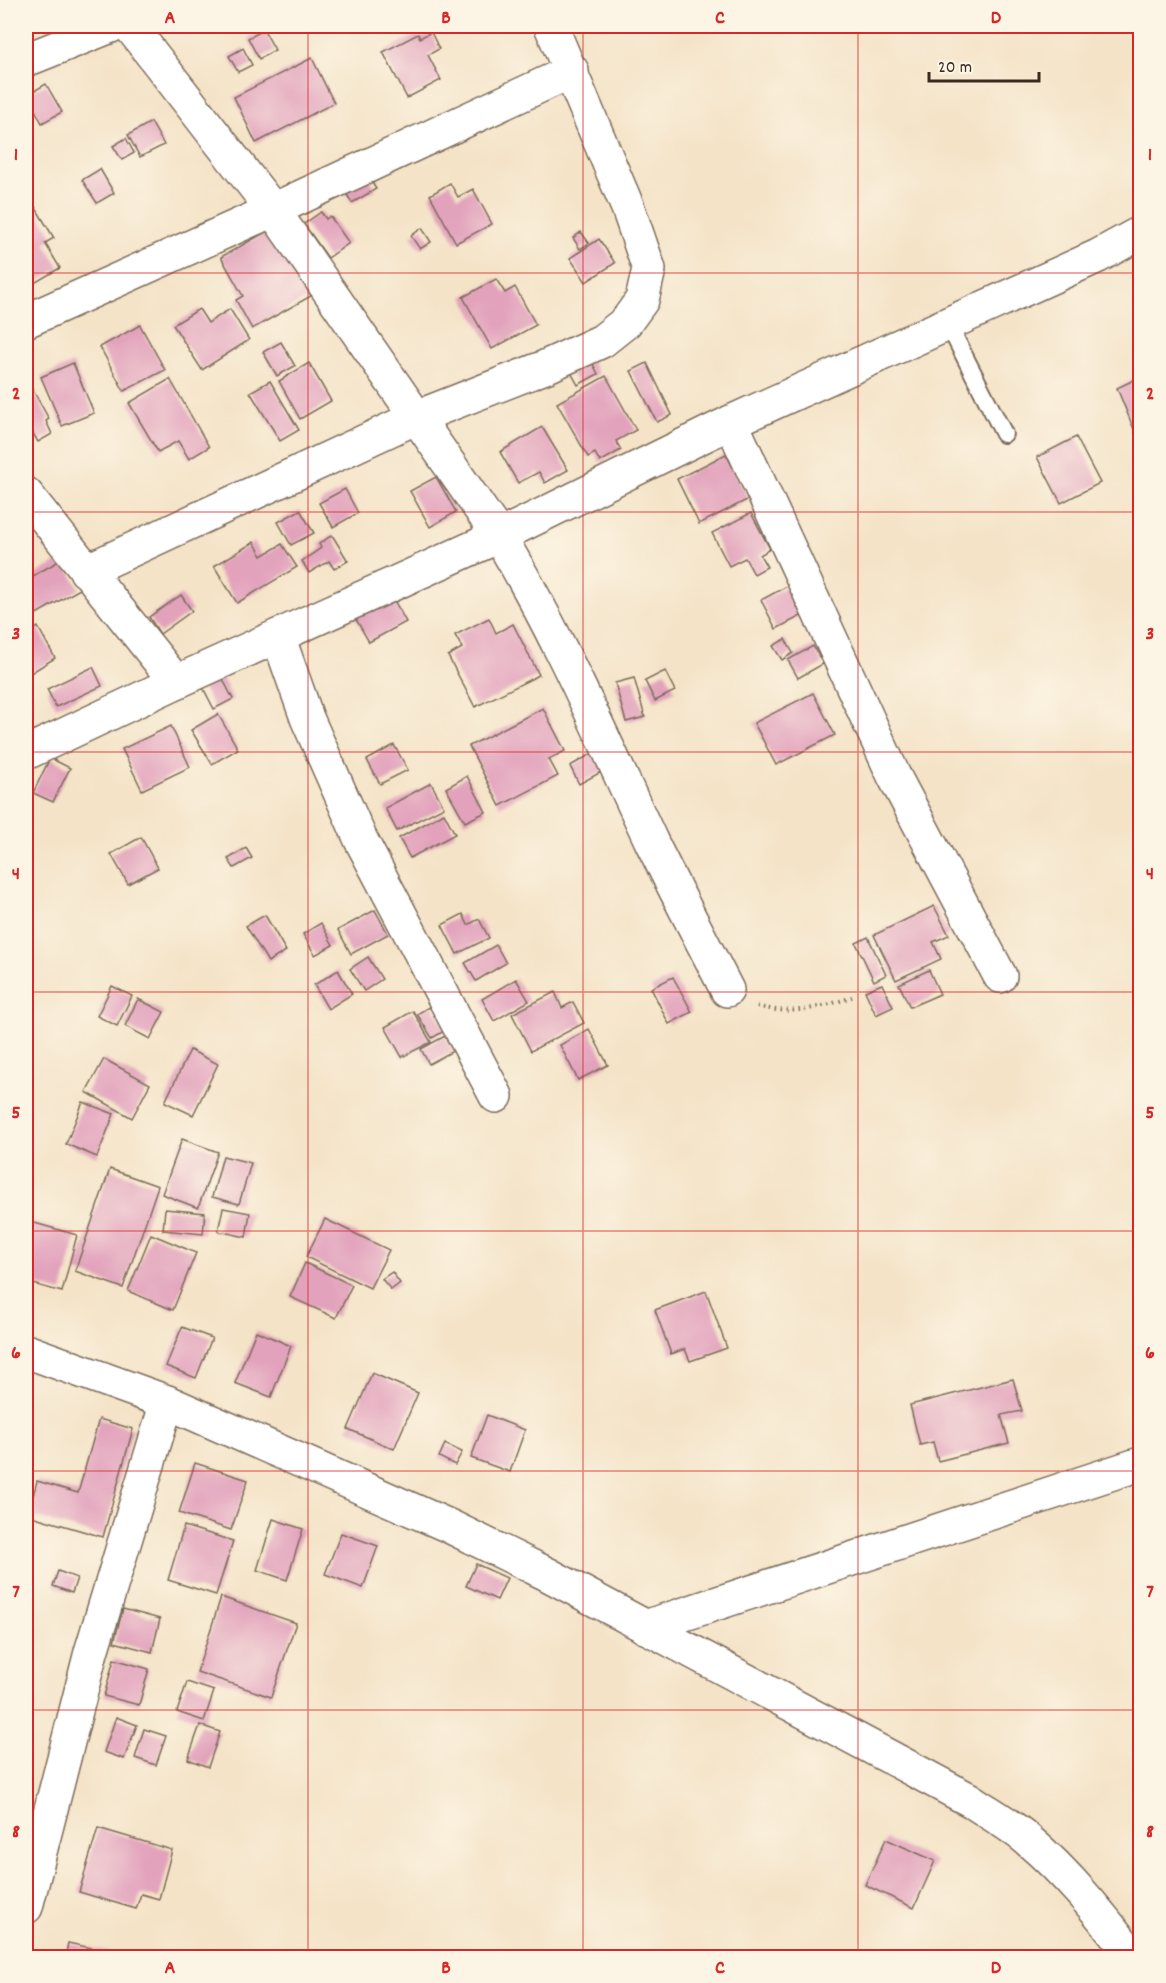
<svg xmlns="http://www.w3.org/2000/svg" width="1166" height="1983" font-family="Dekko,sans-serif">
	<rect width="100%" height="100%" fill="#fcf5e5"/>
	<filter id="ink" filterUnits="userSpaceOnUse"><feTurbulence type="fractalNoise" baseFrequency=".0167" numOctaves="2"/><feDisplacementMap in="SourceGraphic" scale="12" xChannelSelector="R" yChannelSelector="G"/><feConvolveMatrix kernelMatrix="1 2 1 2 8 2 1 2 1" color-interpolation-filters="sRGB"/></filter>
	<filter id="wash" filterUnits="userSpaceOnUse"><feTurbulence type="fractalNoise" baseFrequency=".008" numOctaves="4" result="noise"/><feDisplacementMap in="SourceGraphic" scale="24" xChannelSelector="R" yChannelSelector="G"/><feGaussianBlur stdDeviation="1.35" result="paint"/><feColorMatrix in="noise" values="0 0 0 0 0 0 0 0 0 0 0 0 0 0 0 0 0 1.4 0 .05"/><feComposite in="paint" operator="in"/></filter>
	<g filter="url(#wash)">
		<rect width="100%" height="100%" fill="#f4e3c7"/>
		<g id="blocks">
			<g fill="#e2a2bc">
				<polygon points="264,30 275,50 259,59 248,38"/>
				<polygon points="431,32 439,49 428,55 441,80 407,98 383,52 418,34 420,38"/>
				<polygon points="243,48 252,65 238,72 229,56"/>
				<polygon points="312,58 334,103 256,143 234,97"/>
				<polygon points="46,84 62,112 42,123 27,95"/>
				<polygon points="151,122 164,145 140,157 128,135"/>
				<polygon points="126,138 134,153 122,160 113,146"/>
				<polygon points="100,169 114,193 97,203 82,180"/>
				<polygon points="368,176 376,189 352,203 344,190"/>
				<polygon points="450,183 458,197 473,189 492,224 456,243 430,195"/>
				<polygon points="34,205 54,238 45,243 60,268 26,288 26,210"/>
				<polygon points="321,212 326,219 330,216 349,243 328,258 304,224"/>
				<polygon points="273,228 311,296 252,329 236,300 243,296 221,257"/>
				<polygon points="422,228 431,242 420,249 411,236"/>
				<polygon points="581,232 589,243 580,249 573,238"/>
				<polygon points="599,239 615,263 586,282 570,258"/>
				<polygon points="496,279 505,293 515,287 536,325 492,349 463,297"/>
				<polygon points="199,309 208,323 230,309 249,340 202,370 173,325"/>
				<polygon points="140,325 165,370 124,391 100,347"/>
				<polygon points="281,342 295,366 277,376 263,352"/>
				<polygon points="589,356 598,374 578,385 568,367"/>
				<polygon points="73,363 94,413 62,426 41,377"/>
				<polygon points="309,363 331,401 300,419 279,381"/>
				<polygon points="647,363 672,415 657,422 631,371"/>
				<polygon points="606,376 636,430 616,441 621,450 600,462 595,453 588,457 557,403"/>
				<polygon points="1140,377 1140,444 1117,388"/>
				<polygon points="170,379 209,447 189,459 178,441 158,452 129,403"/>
				<polygon points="270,381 299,430 280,441 250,392"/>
				<polygon points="30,385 49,419 46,421 52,434 38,442 31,430 26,433 26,388"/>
				<polygon points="542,427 568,470 545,483 539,472 518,483 500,452"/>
				<polygon points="1076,437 1100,483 1061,503 1037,457"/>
				<polygon points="726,454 749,499 699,524 677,479"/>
				<polygon points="436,477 456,512 430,527 410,491"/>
				<polygon points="345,489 358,513 333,527 319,503"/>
				<polygon points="300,510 314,533 291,545 278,522"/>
				<polygon points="751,513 770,549 760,555 767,567 754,574 745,558 729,566 712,533"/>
				<polygon points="332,535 348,561 334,569 329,561 309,573 302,561 321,548 319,544"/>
				<polygon points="254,542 262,556 282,544 297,567 237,603 214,566"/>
				<polygon points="62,559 80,589 33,616 26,603 26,580"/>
				<polygon points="789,585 805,614 776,629 761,600"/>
				<polygon points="390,593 406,622 369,642 353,614"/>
				<polygon points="181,595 192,611 160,634 149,617"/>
				<polygon points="489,618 496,633 513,624 539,675 475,707 448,656 462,648 455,635"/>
				<polygon points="38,627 55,658 26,676 26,634"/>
				<polygon points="785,639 793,653 782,660 773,646"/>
				<polygon points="813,646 823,664 798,678 788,660"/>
				<polygon points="216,666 233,699 214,709 197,676"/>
				<polygon points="93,667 102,686 56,707 47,689"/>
				<polygon points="665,671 675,691 655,701 645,681"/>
				<polygon points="634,678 645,717 626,722 615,683"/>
				<polygon points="813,693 835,735 776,765 754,723"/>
				<polygon points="543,708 565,751 549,759 558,776 500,806 469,746"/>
				<polygon points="218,714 238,749 212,764 191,730"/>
				<polygon points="171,726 190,767 142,790 122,749"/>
				<polygon points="394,745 408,770 380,784 367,760"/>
				<polygon points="595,752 605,770 579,784 570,766"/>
				<polygon points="50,758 70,768 53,802 33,793"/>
				<polygon points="467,776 486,812 465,822 446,788"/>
				<polygon points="431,783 444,807 397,831 385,808"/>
				<polygon points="444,813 455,834 410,858 399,838"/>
				<polygon points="141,837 158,868 128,884 111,854"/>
				<polygon points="246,848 252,858 234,868 228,859"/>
				<polygon points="934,906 949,935 933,942 941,959 896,980 874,935"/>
				<polygon points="375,910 388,934 351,954 338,930"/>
				<polygon points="463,914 468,925 479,919 489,938 457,954 442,925"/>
				<polygon points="265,915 286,951 268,962 246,926"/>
				<polygon points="321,923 333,945 315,955 303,934"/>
				<polygon points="868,937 886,975 874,981 856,943"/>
				<polygon points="496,945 506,963 476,981 465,963"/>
				<polygon points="368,957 382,979 364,991 350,969"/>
				<polygon points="338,970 352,994 328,1009 314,985"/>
				<polygon points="929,970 940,994 910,1007 899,984"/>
				<polygon points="673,977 692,1012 669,1024 651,988"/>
				<polygon points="516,979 529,1001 494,1021 482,999"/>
				<polygon points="882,984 893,1007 876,1015 865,991"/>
				<polygon points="112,986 132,996 117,1026 97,1016"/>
				<polygon points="555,992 562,1008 573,1002 584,1023 531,1051 512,1014"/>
				<polygon points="138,999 164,1012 150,1039 125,1026"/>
				<polygon points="432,1005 446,1030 432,1038 417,1014"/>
				<polygon points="413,1011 431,1042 402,1057 385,1027"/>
				<polygon points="589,1029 608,1065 578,1080 560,1045"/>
				<polygon points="445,1036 453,1051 429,1064 421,1049"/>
				<polygon points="190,1050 218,1064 193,1115 165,1102"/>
				<polygon points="104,1059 150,1084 132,1118 86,1092"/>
				<polygon points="83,1102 114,1114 97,1157 66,1144"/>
				<polygon points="182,1139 218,1152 198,1208 162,1194"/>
				<polygon points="223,1156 251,1163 239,1204 212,1197"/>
				<polygon points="110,1169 158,1186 123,1288 75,1271"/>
				<polygon points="223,1208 250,1213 246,1237 218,1231"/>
				<polygon points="165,1209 205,1213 203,1234 163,1230"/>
				<polygon points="325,1219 389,1250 370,1288 306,1257"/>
				<polygon points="31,1222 77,1235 62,1292 26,1282 26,1244"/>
				<polygon points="151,1234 196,1253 173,1310 128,1291"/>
				<polygon points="305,1263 352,1285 336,1318 290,1297"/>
				<polygon points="392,1272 400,1283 391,1290 382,1279"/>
				<polygon points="706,1291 727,1348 690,1361 685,1349 671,1354 655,1310"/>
				<polygon points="182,1327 212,1338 196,1378 166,1366"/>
				<polygon points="256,1331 291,1346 271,1397 235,1383"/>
				<polygon points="372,1373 418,1393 394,1449 348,1429"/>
				<polygon points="1013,1379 1022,1411 1001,1415 1009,1443 938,1461 933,1442 920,1445 910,1405"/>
				<polygon points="487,1415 525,1430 510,1472 471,1458"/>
				<polygon points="99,1419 133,1429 103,1537 28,1515 37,1481 78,1493"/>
				<polygon points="445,1444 462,1452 455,1465 439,1457"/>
				<polygon points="195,1463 248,1480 231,1530 179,1513"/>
				<polygon points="273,1519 303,1529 287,1580 257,1570"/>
				<polygon points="184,1526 233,1541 216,1595 168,1580"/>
				<polygon points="341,1533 378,1546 363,1588 325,1574"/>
				<polygon points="476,1564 507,1578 497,1600 466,1586"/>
				<polygon points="58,1571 77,1578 72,1593 53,1586"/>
				<polygon points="221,1597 296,1623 271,1697 197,1672"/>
				<polygon points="123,1609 160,1619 152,1652 114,1642"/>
				<polygon points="114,1659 149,1669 139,1705 104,1696"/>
				<polygon points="187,1682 214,1691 204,1721 177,1712"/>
				<polygon points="116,1717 137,1725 124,1759 104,1752"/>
				<polygon points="200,1725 220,1732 208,1767 188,1759"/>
				<polygon points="144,1729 166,1736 156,1765 135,1758"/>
				<polygon points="98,1828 172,1850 159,1899 141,1894 136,1909 79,1892"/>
				<polygon points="886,1839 935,1861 914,1908 865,1885"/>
				<polygon points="68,1943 111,1952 110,1958 65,1958"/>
			</g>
		</g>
	</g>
	<g filter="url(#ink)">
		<use href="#blocks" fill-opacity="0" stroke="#7c6b59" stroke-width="1.5"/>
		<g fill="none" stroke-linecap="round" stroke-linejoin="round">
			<g stroke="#7c6b59" stroke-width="20">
				<polyline id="service" points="948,324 1004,434"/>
			</g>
			<g stroke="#7c6b59" stroke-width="36">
				<g id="minor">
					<path d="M130,26L273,210L499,536C558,634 603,739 652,843C676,892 702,941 727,990"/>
					<polyline points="26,60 111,26"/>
					<polyline points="26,321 273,210 572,71"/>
					<polyline points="731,422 894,776 1000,976"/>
					<polyline points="26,494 176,682"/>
					<polyline points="86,571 417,417 545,367 602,341 626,322 642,300 649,269 628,208 551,26"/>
					<polyline points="278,636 307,718 361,840 496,1096"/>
					<polyline points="26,753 176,682 499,536 731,422 1098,256 1140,233"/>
					<polyline points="645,1627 1140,1464"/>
					<polyline points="26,1907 91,1652 167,1402"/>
				</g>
			</g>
			<g stroke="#7c6b59" stroke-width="36">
				<path id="tertiary" d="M26,1351L167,1402L449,1526L547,1574L970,1800C989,1813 1011,1825 1028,1840C1068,1874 1102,1916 1134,1958"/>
			</g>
			<path stroke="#7c6b59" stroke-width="4" stroke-dasharray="1.5 4.5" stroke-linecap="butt" d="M757,1006C790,1016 820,1008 852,997"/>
			<use href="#service" stroke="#fff" stroke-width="16"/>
			<use href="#minor" stroke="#fff" stroke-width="33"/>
			<use href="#tertiary" stroke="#fff" stroke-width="33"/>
		</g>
	</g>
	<path fill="none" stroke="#d62828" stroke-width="1.5" stroke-opacity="0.55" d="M308,26V1958M583,26V1958M858,26V1958M26,273H1140M26,512H1140M26,752H1140M26,992H1140M26,1231H1140M26,1471H1140M26,1710H1140"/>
	<rect width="1166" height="1983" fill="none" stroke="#fcf5e5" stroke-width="66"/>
	<path d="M929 72v9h110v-9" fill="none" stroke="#3b2a1e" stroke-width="3"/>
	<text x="938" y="72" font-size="18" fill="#3b2a1e" stroke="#fcf5e5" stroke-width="4.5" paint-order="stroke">20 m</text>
	<rect x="33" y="33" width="1100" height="1917" fill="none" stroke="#d62828" stroke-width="2"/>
	<g font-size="20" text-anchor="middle" font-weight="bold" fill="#d62828">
		<text x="170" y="23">A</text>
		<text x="446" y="23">B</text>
		<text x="720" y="23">C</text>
		<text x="996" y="23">D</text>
		<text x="16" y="160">1</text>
		<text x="1150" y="160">1</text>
		<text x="16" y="399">2</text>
		<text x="1150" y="399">2</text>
		<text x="16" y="639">3</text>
		<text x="1150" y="639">3</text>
		<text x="16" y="879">4</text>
		<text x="1150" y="879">4</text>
		<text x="16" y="1118">5</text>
		<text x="1150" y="1118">5</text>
		<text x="16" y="1358">6</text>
		<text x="1150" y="1358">6</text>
		<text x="16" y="1597">7</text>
		<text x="1150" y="1597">7</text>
		<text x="16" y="1837">8</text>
		<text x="1150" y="1837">8</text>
		<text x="170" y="1973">A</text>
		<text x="446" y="1973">B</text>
		<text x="720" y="1973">C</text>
		<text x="996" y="1973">D</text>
	</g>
</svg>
